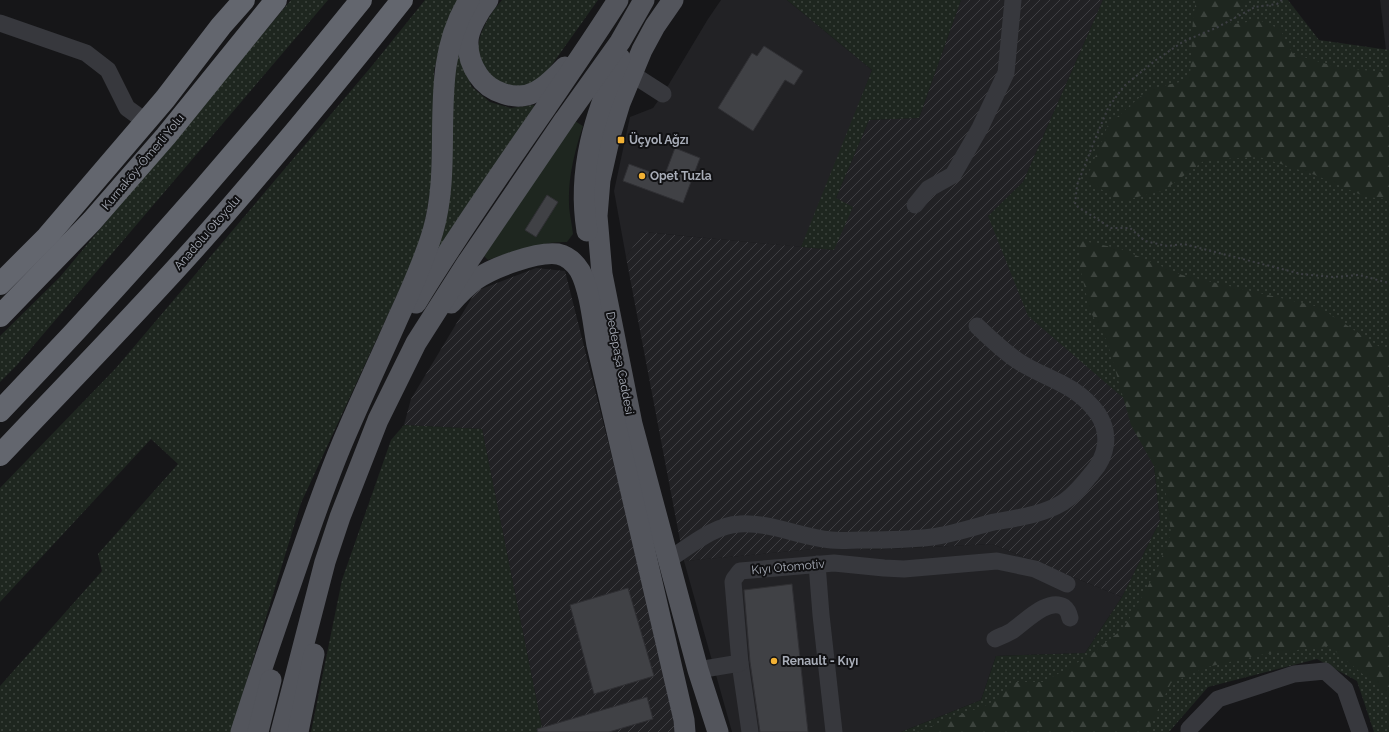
<svg xmlns="http://www.w3.org/2000/svg" width="1389" height="732" font-family="Raleway,sans-serif">
	<defs>
		<pattern id="industrial-furrows" width="10" height="10" patternUnits="userSpaceOnUse"><rect width="10" height="10" fill="#222225"/><path d="M-1 1l2-2M0 10L10 0M9 11l2-2" fill="none" stroke="#3f3f43"/></pattern>
		<pattern id="grass-dots" width="8" height="8" patternUnits="userSpaceOnUse"><rect width="8" height="8" fill="#1e261f"/><path d="M2 2h.1M6 6h.1" fill="none" stroke="#3c433d" stroke-width="1.8" stroke-linecap="round"/></pattern>
		<pattern id="forest-firs" width="22" height="20" patternUnits="userSpaceOnUse"><rect width="22" height="20" fill="#1e261f"/><path d="M5 1l3.5 6h-7zM16 11l3.5 6h-7z" fill="#3c433d"/></pattern>
	</defs>
	<rect width="100%" height="100%" fill="#161618"/>
	<g fill="#222225">
		<polygon points="721,0 787,0 872,70 816,216 801,247 644,232 626,257 614,191 630,117 653,108 663,94 708,19"/>
		<polygon points="1380,0 1389,0 1389,50 1386,50"/>
		<polygon points="992,544 1122,597 1085,653 996,656 981,700 901,732 732,732 684,561 847,546 863,550"/>
	</g>
	<g fill="url(#industrial-furrows)">
		<polygon points="961,0 1103,0 1023,182 988,216 1149,420 1160,521 1122,597 992,544 863,550 847,546 684,561 626,257 643,232 834,250 836,198 869,120 919,118"/>
		<polygon points="536,268 565,271 641,572 676,732 543,732 482,429 404,425 411,399 476,291"/>
	</g>
	<g fill="url(#grass-dots)">
		<polygon points="291,0 328,0 17,365 0,382 0,336 60,277"/>
		<polygon points="425,0 459,0 448,18 434,70 434,171 421,243 301,503 231,732 0,732 0,686 102,571 98,554 178,464 151,439 0,602 0,488 116,368 371,67"/>
		<path d="M502,0H598L541,80L516,90L498,86C494,80 480,63 479,57C474,39 490,13 502,0Z"/>
		<polygon points="787,0 961,0 919,118 869,120 836,198 853,207 834,250 801,247 872,70"/>
		<polygon points="1103,0 1288,0 1319,40 1389,50 1389,732 1374,732 1357,681 1317,659 1208,687 1169,732 901,732 981,700 996,656 1085,653 1122,597 1160,521 1149,420 1028,316 988,216 1023,182"/>
		<polygon points="460,46 459,58 472,87 490,102 511,108 533,105 537,107 440,248 436,246 447,207 452,173 452,74"/>
		<polygon points="404,425 482,429 543,732 311,732 342,580 391,440"/>
	</g>
	<g fill="url(#forest-firs)">
		<polygon points="1196,0 1245,0 1229,25 1259,20 1280,29 1293,54 1337,67 1389,73 1389,199 1366,197 1315,175 1259,157 1205,160 1163,191 1120,201 1086,180 1108,125 1149,89 1180,82 1190,76 1193,18"/>
		<polygon points="1079,240 1121,249 1182,275 1319,307 1389,353 1389,696 1329,646 1265,654 1207,667 1171,683 1147,732 916,732 989,704 1016,682 1044,682 1090,655 1124,628 1157,570 1171,533 1165,486 1131,425 1107,341 1090,311 1079,263"/>
	</g>
	<path fill="#1e261f" d="M575,121L583,126C575,150 568,177 569,203C569,213 572,223 573,234L567,242C539,242 514,251 488,260L484,256Z"/>
	<g fill="#404145" stroke="#303034">
		<polygon points="764,46 803,71 794,85 785,80 753,131 718,108 752,53 757,56"/>
		<polygon points="675,148 700,158 683,203 623,181 629,164 664,177"/>
		<polygon points="547,195 558,202 536,237 525,230"/>
		<polygon points="792,584 808,732 760,732 750,662 744,590"/>
		<polygon points="628,588 654,676 594,694 570,605"/>
		<polygon points="647,697 653,719 609,732 538,732 537,729"/>
	</g>
	<g fill="none" stroke-linecap="round" stroke-linejoin="round">
		<polyline stroke="#3d3f44" stroke-width="2" stroke-dasharray="2 3" stroke-linecap="butt" points="1282,0 1277,4 1255,7 1216,28 1184,41 1156,60 1124,86 1108,108 1096,137 1077,185 1075,205 1111,228 1130,228 1145,241 1167,246 1184,244 1301,274 1333,277 1359,275 1389,283"/>
		<g stroke="#37383d" stroke-width="17">
			<polyline points="0,23 86,53 108,70 127,108 145,121"/>
			<polyline points="632,74 663,94"/>
			<polyline points="915,205 928,189 953,175 980,128 1006,73 1013,0"/>
			<path d="M668,560C689,547 714,525 739,524C771,522 800,537 831,540C841,541 852,540 861,540C885,540 909,540 932,537C953,534 973,527 994,522C1016,518 1042,515 1062,503C1074,496 1083,484 1092,473C1107,456 1111,434 1098,414C1076,383 1047,380 1018,361C1003,351 990,338 977,326"/>
			<polyline points="817,564 821,615 834,732"/>
			<path d="M995,639C1001,636 1007,634 1012,631C1025,622 1048,597 1064,607C1068,610 1069,613 1070,618"/>
			<polyline points="740,663 750,732"/>
			<polyline points="698,670 740,663 733,582 734,579 740,571 834,563 884,568 904,569 997,561 1035,569 1067,584"/>
			<polyline points="1189,732 1189,729 1218,699 1294,674 1325,671 1345,689 1360,732"/>
		</g>
		<g stroke="#53555c" stroke-width="21">
			<path d="M488,0C480,10 467,30 468,44C468,54 472,66 478,75C489,92 516,102 535,92C546,87 556,76 565,67"/>
			<polyline points="673,0 655,26 642,50 620,103 610,136 600,180 597,216 602,274 632,424 698,670 718,732"/>
			<path d="M587,231C577,170 595,114 620,58"/>
			<path d="M416,303C479,199 553,102 618,0"/>
			<path d="M451,303C458,295 466,287 475,280C492,268 537,251 558,254C567,256 575,263 580,271C590,290 593,323 597,345L684,720L685,732"/>
			<path d="M241,732C256,685 272,638 288,592C305,543 321,494 341,446C359,403 379,361 398,318C411,290 424,261 433,231C455,155 425,70 469,0"/>
			<polyline points="258,732 271,680"/>
			<polyline points="281,732 325,562 340,517 378,420 416,343 467,263 565,119 620,42 644,0"/>
			<polyline points="298,732 314,654"/>
		</g>
		<g stroke="#63666e" stroke-width="22">
			<polyline points="0,284 47,237 165,99 221,26 244,0"/>
			<polyline points="0,316 92,221 166,136 276,0"/>
			<path d="M0,411C127,279 247,142 361,0"/>
			<path d="M0,455C67,384 136,314 201,241C270,163 337,82 402,0"/>
		</g>
	</g>
	<g fill="#f2b134" stroke="#111113" stroke-width="1.5">
		<rect x="617" y="136" width="8" height="8" rx="2"/>
		<circle cx="642" cy="176" r="4"/>
		<circle cx="774" cy="661" r="4"/>
	</g>
	<g text-anchor="middle" stroke-width="4" stroke-linejoin="round" paint-order="stroke">
		<g font-size="12" font-weight="bold" fill="#a8adb8" stroke="#111113" text-anchor="start">
			<text x="629" y="144">Üçyol Ağzı</text>
			<text x="650" y="180">Opet Tuzla</text>
			<text x="782" y="665">Renault - Kıyı</text>
		</g>
		<g font-size="12" fill="#a8adb8" stroke="#111113">
			<text transform="translate(143 162) rotate(-50)" y="4">Kurnaköy-Ömerli Yolu</text>
			<text transform="translate(207 233) rotate(-49)" y="4">Anadolu Otoyolu</text>
			<text transform="translate(620 363) rotate(79)" y="4">Dedepaşa Caddesi</text>
			<text transform="translate(788 567) rotate(-5)" y="4">Kıyı Otomotiv</text>
		</g>
	</g>
</svg>
